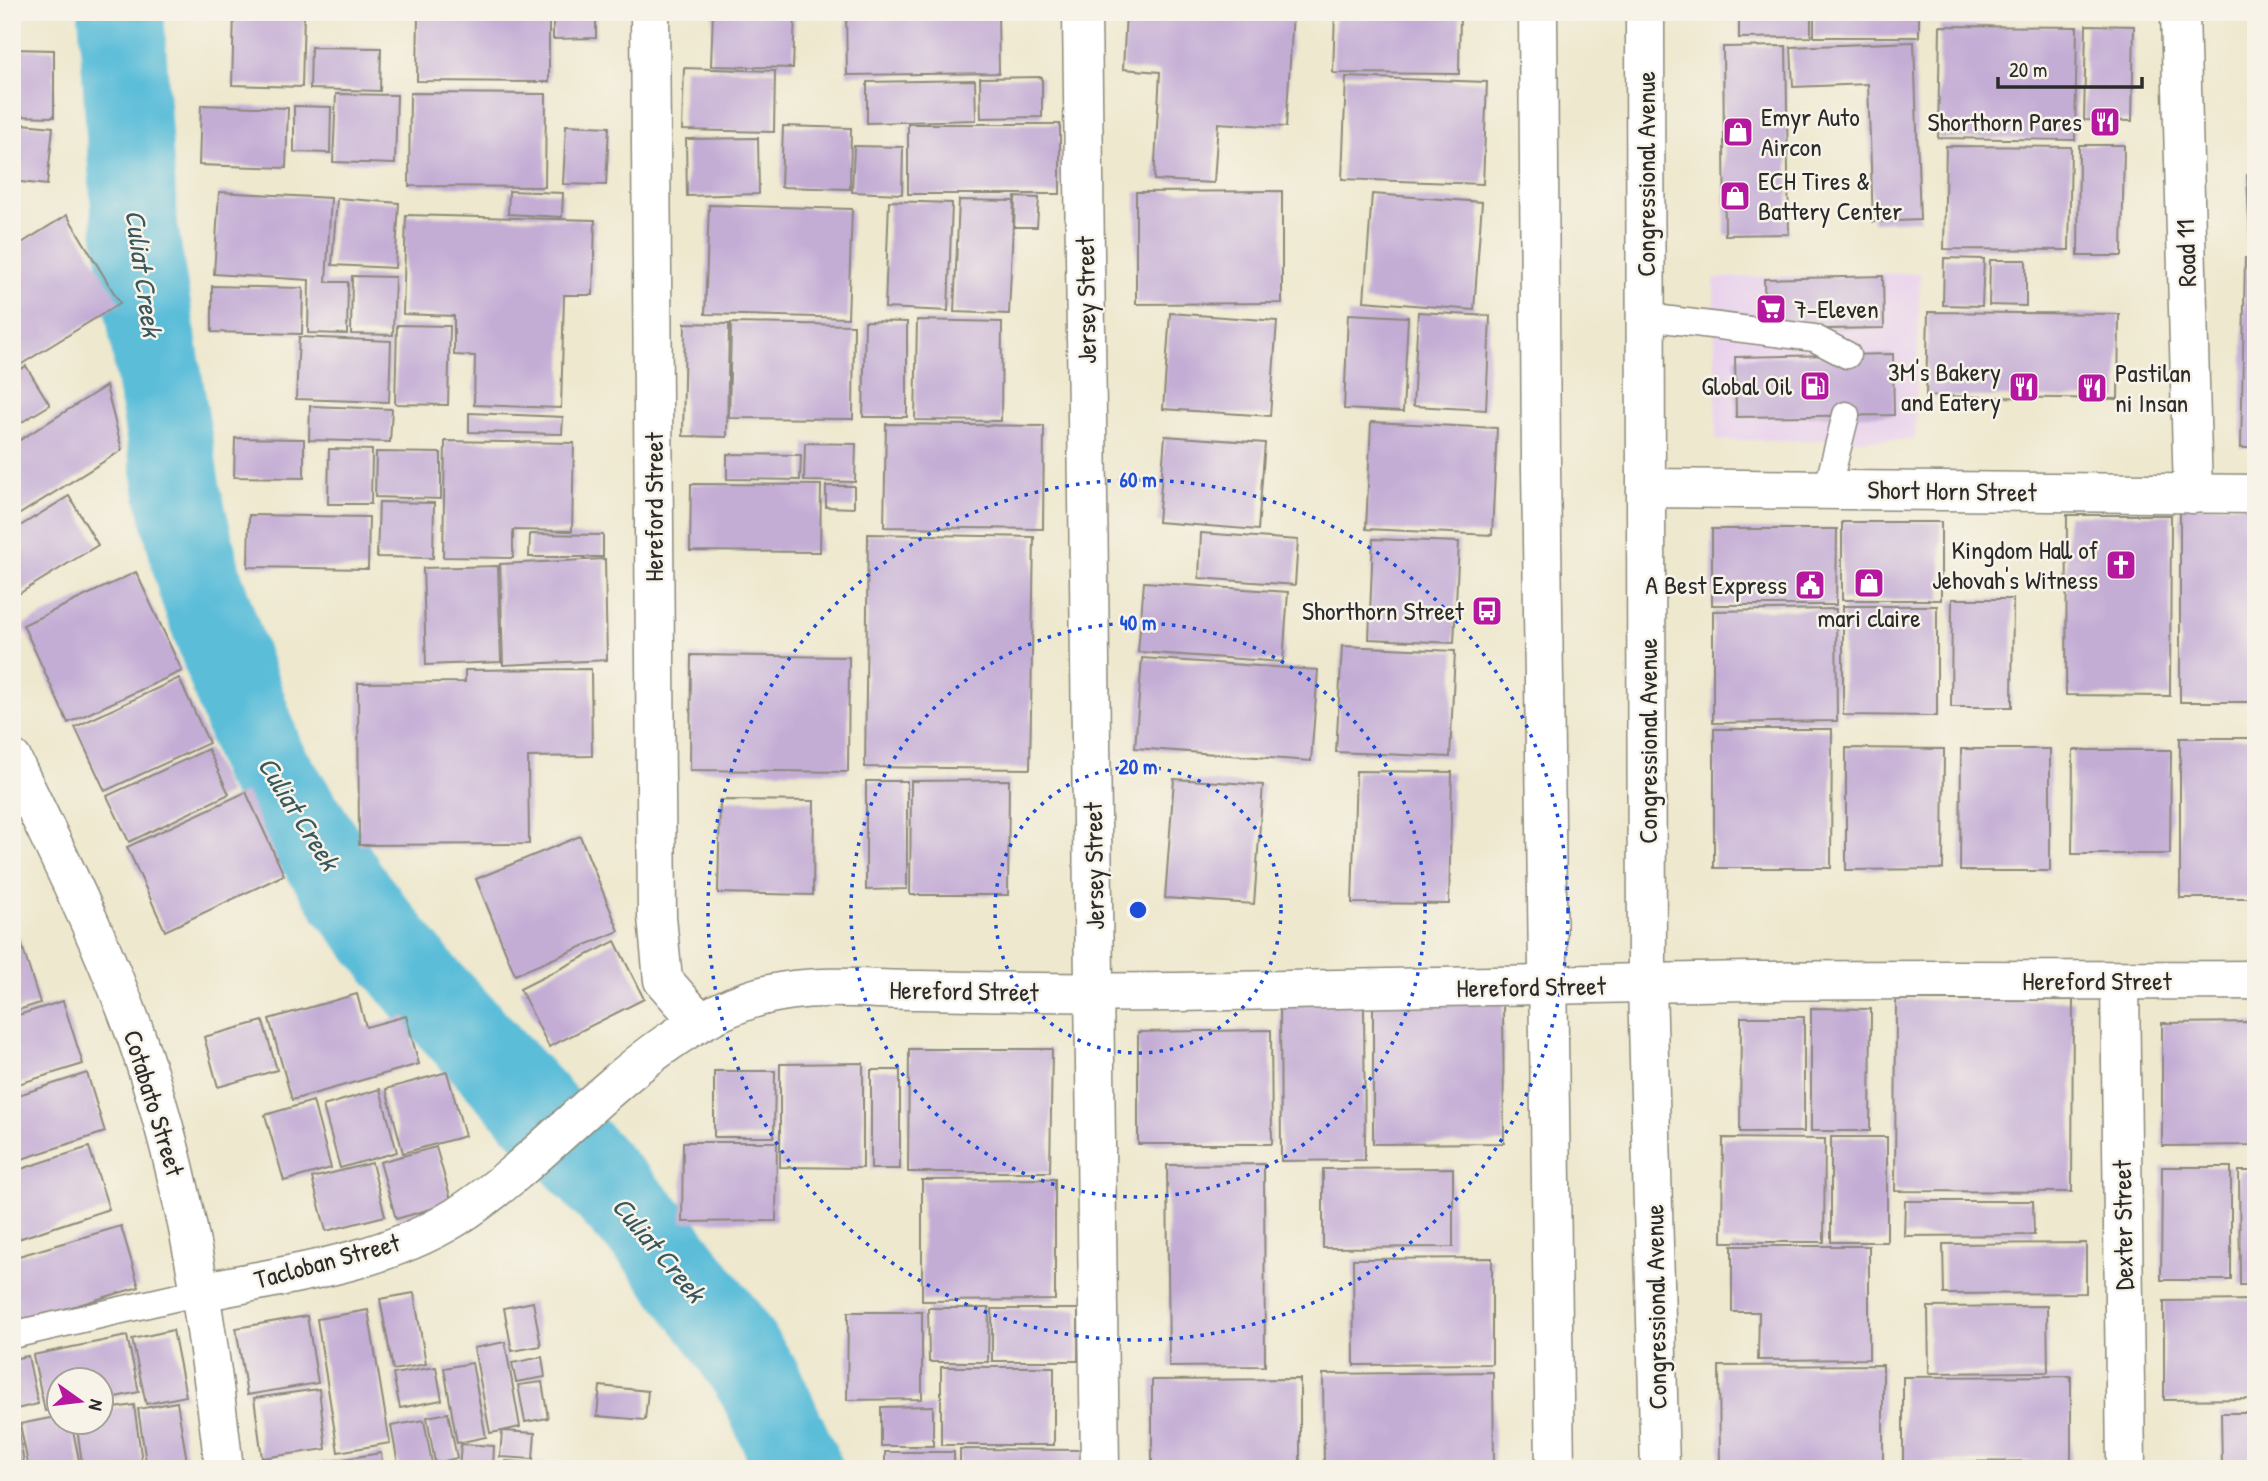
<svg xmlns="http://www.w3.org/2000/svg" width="2268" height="1481" font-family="'Patrick Hand',sans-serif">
	<rect width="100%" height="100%" fill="#f7f3e8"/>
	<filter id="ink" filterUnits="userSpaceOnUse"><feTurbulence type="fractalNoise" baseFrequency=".0143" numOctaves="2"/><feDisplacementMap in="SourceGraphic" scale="14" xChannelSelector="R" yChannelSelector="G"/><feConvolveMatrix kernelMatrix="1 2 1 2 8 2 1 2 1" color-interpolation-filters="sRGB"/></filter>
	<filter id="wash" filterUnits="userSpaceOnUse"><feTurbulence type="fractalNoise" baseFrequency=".00686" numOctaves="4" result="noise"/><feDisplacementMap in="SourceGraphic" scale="28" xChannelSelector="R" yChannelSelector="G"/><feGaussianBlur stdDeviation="1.57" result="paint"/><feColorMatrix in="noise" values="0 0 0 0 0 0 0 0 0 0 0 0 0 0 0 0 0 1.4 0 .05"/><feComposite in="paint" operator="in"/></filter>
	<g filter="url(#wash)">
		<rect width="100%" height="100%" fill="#eee8ce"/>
		<polygon fill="#e9d2ed" points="1920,273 1915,440 1716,440 1714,278"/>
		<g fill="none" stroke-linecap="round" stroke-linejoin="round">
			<polyline stroke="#5bbdd9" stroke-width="86" points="121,12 135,227 178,493 200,584 263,762 352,898 422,985 655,1238 725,1330 760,1384 799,1469"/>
		</g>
		<g id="blocks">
			<g fill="#c4add5">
				<polygon points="234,12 304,12 302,87 232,85"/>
				<polygon points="418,12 549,12 549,82 417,81"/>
				<polygon points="553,12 596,12 596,38 553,39"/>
				<polygon points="713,12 795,12 793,68 711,66"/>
				<polygon points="846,12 998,12 999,73 847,75"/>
				<polygon points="1126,12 1293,12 1286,127 1218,123 1214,183 1154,180 1160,72 1123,69"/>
				<polygon points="1335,12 1460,12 1459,74 1333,73"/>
				<polygon points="1739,12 1811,12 1811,37 1739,38"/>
				<rect x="1814" y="12" width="105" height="25"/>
				<polygon points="2086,25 2134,26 2132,121 2084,120"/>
				<polygon points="1940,26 2077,27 2075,140 1938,138"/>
				<polygon points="1914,42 1920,220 1873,222 1868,84 1793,87 1791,47"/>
				<polygon points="1786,46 1789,234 1725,235 1723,47"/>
				<polygon points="311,47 381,48 380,91 310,89"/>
				<polygon points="12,49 54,50 54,117 12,116"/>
				<polygon points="2251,66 2256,66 2256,163 2250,163"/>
				<polygon points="684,68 775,71 774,132 682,130"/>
				<polygon points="1042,77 1042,117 981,118 980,78"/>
				<polygon points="1346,77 1487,82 1483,184 1342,179"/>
				<polygon points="975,80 976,120 867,123 867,82"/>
				<polygon points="410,93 546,94 545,187 409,186"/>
				<polygon points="336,94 397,95 395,164 333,162"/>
				<polygon points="201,105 288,108 286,168 199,165"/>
				<polygon points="294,106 331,107 330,153 294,152"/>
				<polygon points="12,123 53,127 47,185 12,181"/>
				<rect x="908" y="124" width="152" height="70"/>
				<polygon points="566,125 609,127 606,185 563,184"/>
				<polygon points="783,126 851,128 850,189 781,187"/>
				<polygon points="758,138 759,194 687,196 686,139"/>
				<polygon points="2079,145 2124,145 2122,256 2078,256"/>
				<polygon points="854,146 903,147 902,194 852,192"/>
				<polygon points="1946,146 2071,147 2069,250 1944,249"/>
				<polygon points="2256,174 2256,241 2250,241 2247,175"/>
				<polygon points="509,191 563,193 562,217 508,214"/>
				<polygon points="1282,191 1282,303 1136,304 1136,192"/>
				<polygon points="219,192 331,198 326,282 348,282 347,334 308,333 309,280 214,274"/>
				<polygon points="1372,194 1482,202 1474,310 1364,301"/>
				<polygon points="1015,197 1039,198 1037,227 1014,227"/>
				<polygon points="337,198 399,203 395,268 332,265"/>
				<polygon points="959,200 1014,201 1009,314 954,312"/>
				<polygon points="889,201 952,203 948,311 885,308"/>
				<polygon points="709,205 852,209 848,318 705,314"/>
				<polygon points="67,215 120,303 12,370 12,249"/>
				<polygon points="406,215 595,220 593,295 564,295 561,408 474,405 475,356 454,355 454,316 403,314"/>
				<polygon points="1944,258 1984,259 1982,306 1943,305"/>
				<polygon points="2245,258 2256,258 2256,448 2241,448"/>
				<polygon points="1990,260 2026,260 2026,306 1989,305"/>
				<polygon points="352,276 395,277 393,335 351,334"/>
				<polygon points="1883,276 1884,328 1765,330 1764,279"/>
				<polygon points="212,286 303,288 302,334 212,332"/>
				<polygon points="1418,312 1490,316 1486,410 1413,406"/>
				<polygon points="1928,312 2119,314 2118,399 1926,396"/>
				<polygon points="1170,313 1277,321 1270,416 1163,409"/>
				<polygon points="1348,314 1408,317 1403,412 1344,409"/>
				<polygon points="917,320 1002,322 1001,421 915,420"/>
				<polygon points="865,321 907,322 907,417 863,417"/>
				<polygon points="685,323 729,324 727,437 683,436"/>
				<polygon points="731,323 854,325 853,419 729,418"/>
				<polygon points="397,325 450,326 448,405 395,404"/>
				<polygon points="299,337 391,341 389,402 296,399"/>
				<polygon points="1893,354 1894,415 1736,417 1735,357"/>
				<polygon points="26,366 50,405 12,428 12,374"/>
				<polygon points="106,386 122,450 12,519 12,445"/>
				<polygon points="310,406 392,409 390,442 309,440"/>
				<polygon points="469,413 563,417 562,434 469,432"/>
				<polygon points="1371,422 1497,428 1492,535 1366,529"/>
				<polygon points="886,424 1044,426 1043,529 884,527"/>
				<polygon points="1165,436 1265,443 1258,530 1158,522"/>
				<polygon points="235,438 304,439 304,478 234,477"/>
				<polygon points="445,441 574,443 572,531 513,530 513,558 443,557"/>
				<polygon points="805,443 856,444 855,482 804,481"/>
				<polygon points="329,449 372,450 371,504 328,504"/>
				<polygon points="376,452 441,453 441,499 375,497"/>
				<polygon points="727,454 801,455 800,480 727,479"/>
				<polygon points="691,484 821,485 820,552 690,551"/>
				<polygon points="826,486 854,486 854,508 826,507"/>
				<polygon points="69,496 98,545 12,598 12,531"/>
				<polygon points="379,502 434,503 433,558 377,557"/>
				<rect x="2180" y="505" width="76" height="197"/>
				<polygon points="249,515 369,517 368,569 248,567"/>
				<polygon points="2067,515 2171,515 2170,696 2066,695"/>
				<rect x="1842" y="522" width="99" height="78"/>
				<polygon points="1712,529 1837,529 1836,605 1712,605"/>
				<polygon points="1201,533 1298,540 1295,585 1199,578"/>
				<polygon points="530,534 603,535 603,557 529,557"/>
				<polygon points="868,534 1034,537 1030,769 865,767"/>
				<polygon points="1373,539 1459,542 1454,643 1369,639"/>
				<polygon points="605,559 607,660 503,665 500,564"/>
				<polygon points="498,566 501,662 426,665 423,568"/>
				<polygon points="136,572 182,671 68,723 23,625"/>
				<polygon points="1144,582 1288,592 1283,662 1138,652"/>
				<polygon points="1952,599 2013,599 2012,707 1951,707"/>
				<polygon points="1843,606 1937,606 1937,716 1843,715"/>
				<polygon points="1836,609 1837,721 1713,723 1713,611"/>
				<polygon points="1342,646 1455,651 1450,757 1336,752"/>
				<polygon points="691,655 849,657 848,772 690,770"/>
				<polygon points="1142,658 1318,670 1311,761 1135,748"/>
				<polygon points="591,669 592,756 528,757 529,844 359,845 358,683 465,682 465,670"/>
				<polygon points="179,678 209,743 105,791 75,727"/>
				<polygon points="1714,729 1832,729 1831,868 1714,868"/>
				<rect x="2180" y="738" width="76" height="160"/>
				<polygon points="1846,748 1944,749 1943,869 1846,870"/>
				<polygon points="208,749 229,794 129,842 107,796"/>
				<polygon points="1961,749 2050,749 2050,871 1960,871"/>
				<polygon points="2073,750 2171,750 2170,854 2072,854"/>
				<polygon points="1356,771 1452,772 1449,904 1352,903"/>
				<polygon points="1174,779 1263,785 1254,904 1165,898"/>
				<polygon points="1009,780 1008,895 910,895 911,781"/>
				<polygon points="866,781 907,781 907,889 866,890"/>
				<polygon points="246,792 284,875 165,931 127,847"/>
				<polygon points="720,800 814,801 813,895 718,893"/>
				<polygon points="580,836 619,931 515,975 476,879"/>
				<polygon points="19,936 40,1003 12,1012 12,939"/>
				<polygon points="615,941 644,999 549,1047 520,989"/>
				<polygon points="357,994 366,1027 406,1016 419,1064 292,1100 269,1019"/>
				<polygon points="1503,1000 1504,1143 1373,1144 1373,1001"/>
				<polygon points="1896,1000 2073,1000 2072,1192 1895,1191"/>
				<polygon points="63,1001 83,1064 12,1086 12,1017"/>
				<polygon points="1280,1003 1364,1003 1365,1160 1281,1161"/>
				<polygon points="1811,1008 1871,1009 1870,1131 1811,1131"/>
				<polygon points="1741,1017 1804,1017 1804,1132 1740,1132"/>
				<polygon points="263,1021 277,1070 218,1087 204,1037"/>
				<polygon points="2256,1022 2256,1145 2162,1146 2162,1023"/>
				<polygon points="1271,1030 1272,1144 1138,1144 1138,1032"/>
				<polygon points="909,1049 1052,1049 1050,1172 908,1172"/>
				<polygon points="863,1063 863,1168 780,1167 780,1064"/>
				<rect x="871" y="1070" width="29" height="99"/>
				<polygon points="714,1071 775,1071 774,1137 714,1137"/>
				<polygon points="447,1072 465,1136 403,1153 386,1089"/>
				<polygon points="87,1073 105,1132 19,1160 12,1137 12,1097"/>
				<polygon points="380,1089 397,1152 340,1168 323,1106"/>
				<polygon points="313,1101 331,1168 284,1181 265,1115"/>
				<rect x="1831" y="1137" width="56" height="105"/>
				<polygon points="1723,1138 1825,1139 1824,1242 1722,1242"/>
				<polygon points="683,1142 777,1142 776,1221 682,1222"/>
				<polygon points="89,1147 109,1209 12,1241 12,1172"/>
				<polygon points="436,1147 452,1203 396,1219 380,1162"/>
				<polygon points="372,1163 385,1216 326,1231 312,1178"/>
				<polygon points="1264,1164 1265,1366 1169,1367 1167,1165"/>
				<polygon points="2162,1167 2231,1167 2231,1280 2161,1280"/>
				<polygon points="1453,1168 1453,1247 1323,1248 1323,1169"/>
				<polygon points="2239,1171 2256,1171 2256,1285 2240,1285"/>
				<polygon points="1055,1179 1055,1300 922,1301 922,1180"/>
				<polygon points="1905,1201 2033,1201 2034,1235 1904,1236"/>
				<polygon points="121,1226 139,1287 18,1323 12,1303 12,1258"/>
				<polygon points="2086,1243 2086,1293 1944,1294 1943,1244"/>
				<polygon points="1732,1246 1869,1246 1869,1359 1758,1360 1759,1312 1732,1312"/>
				<polygon points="1492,1258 1492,1364 1354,1365 1353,1259"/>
				<polygon points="414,1293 426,1364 393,1370 380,1299"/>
				<polygon points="2256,1300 2256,1399 2164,1400 2164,1301"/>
				<polygon points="533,1302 541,1346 512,1351 504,1308"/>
				<polygon points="2047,1306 2048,1372 1929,1373 1928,1307"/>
				<polygon points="928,1308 989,1308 988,1362 929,1362"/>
				<rect x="992" y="1309" width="86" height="52"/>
				<polygon points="368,1310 390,1443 338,1452 317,1319"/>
				<polygon points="848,1312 922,1312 922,1399 847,1400"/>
				<polygon points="307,1316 318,1383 247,1395 236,1328"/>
				<polygon points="173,1330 186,1396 146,1404 132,1339"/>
				<polygon points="127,1336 139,1392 102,1400 102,1380 60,1380 60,1408 45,1411 33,1355"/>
				<polygon points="505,1342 520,1427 502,1431 535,1433 533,1459 500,1457 502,1431 490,1433 474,1348"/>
				<polygon points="28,1356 38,1404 12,1410 12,1359"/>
				<polygon points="542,1357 545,1377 516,1382 512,1363"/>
				<polygon points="472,1363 486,1437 457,1443 444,1368"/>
				<polygon points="1883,1365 1883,1469 1720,1469 1719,1366"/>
				<polygon points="436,1367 442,1400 400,1408 393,1374"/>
				<rect x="941" y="1367" width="113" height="78"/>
				<polygon points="1493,1372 1494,1469 1324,1469 1323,1374"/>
				<polygon points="2071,1376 2071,1461 1903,1462 1903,1377"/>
				<polygon points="1300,1379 1300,1469 1152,1469 1152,1380"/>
				<polygon points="542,1382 548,1418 525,1422 518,1385"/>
				<polygon points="600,1386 648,1391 645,1420 597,1416"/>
				<polygon points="319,1389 326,1449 262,1458 254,1398"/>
				<polygon points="177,1402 188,1467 147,1469 138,1409"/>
				<polygon points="134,1405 143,1469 83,1469 76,1422 102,1422 102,1410"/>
				<polygon points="933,1406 933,1446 881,1446 881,1407"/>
				<polygon points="448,1413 457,1458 435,1463 427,1417"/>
				<polygon points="2221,1413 2256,1413 2256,1469 2222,1469"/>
				<polygon points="60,1416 60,1422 71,1422 81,1469 29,1469 20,1424"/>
				<polygon points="424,1420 433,1469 399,1469 391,1426"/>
				<polygon points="18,1427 25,1469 12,1469 12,1428"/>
				<polygon points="461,1444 494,1446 493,1469 459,1469"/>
				<polygon points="960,1449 1086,1450 1086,1469 960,1469"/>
				<rect x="885" y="1452" width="69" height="17"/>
				<polygon points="381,1453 383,1469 293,1469 293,1467"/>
				<polygon points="506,1461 545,1464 545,1469 505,1469"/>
				<polygon points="442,1464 456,1466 456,1469 442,1469"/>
			</g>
		</g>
	</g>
	<g filter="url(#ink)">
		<use href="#blocks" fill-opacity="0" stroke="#8c8a7c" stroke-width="2"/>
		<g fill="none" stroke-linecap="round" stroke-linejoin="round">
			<g stroke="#8c8a7c" stroke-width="29">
				<g id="lane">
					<polyline points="1647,317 1814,338 1847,355"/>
					<polyline points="1827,490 1846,415"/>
					<polyline points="12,1335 200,1292"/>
				</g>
			</g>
			<g stroke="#8c8a7c" stroke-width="41">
				<g id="street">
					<polyline points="650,12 657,917 663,980 699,1021"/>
					<polyline points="1082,12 1100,1469"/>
					<polyline points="2180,12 2193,494"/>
					<path d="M12,759C56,851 103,943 137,1039C185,1178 208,1323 224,1469"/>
					<polyline points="2120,981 2126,1469"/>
					<path d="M200,1292C285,1275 381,1264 456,1217C560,1151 649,1022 770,994C817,983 871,990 920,990C1006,992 1092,993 1179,992C1369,989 1559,984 1749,981C1918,979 2087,981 2256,980"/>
				</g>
			</g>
			<g stroke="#8c8a7c" stroke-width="41">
				<g id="secondary">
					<polyline points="1538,12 1541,467 1555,1469"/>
					<polyline points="1645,12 1647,984 1660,1469"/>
					<polyline points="1648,488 2256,494"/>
				</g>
			</g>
			<use href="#lane" stroke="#fff" stroke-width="26"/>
			<use href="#street" stroke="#fff" stroke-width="38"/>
			<use href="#secondary" stroke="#fff" stroke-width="38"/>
		</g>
	</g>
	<g fill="none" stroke="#1d4ed8" stroke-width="3.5" stroke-dasharray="3.5 7">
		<circle cx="1138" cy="910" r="143"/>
		<circle cx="1138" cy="910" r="287"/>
		<circle cx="1138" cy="910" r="430"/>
	</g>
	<defs>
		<g id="restaurant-square" transform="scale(1.575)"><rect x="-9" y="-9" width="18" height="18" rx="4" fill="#b5179e" stroke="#f7f3e8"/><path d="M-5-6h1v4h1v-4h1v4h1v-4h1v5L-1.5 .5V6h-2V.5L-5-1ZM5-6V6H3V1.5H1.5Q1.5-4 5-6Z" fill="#fff"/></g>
		<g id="shop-square" transform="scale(1.575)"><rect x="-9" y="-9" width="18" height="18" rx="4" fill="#b5179e" stroke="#f7f3e8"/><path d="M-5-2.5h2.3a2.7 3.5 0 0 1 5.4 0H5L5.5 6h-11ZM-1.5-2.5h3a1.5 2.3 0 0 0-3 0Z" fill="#fff"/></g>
		<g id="supermarket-square" transform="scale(1.575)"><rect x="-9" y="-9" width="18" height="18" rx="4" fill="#b5179e" stroke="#f7f3e8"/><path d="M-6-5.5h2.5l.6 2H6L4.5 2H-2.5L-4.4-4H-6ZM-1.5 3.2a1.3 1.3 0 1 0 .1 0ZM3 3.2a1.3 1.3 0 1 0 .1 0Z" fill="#fff"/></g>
		<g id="fuel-square" transform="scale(1.575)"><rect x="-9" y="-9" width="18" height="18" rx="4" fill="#b5179e" stroke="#f7f3e8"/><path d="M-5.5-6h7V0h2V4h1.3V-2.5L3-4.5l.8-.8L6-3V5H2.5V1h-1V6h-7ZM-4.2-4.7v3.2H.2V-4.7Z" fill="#fff"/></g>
		<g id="church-square" transform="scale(1.575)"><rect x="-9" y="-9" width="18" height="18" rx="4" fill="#b5179e" stroke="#f7f3e8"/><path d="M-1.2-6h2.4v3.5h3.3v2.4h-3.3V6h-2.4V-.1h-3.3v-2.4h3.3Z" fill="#fff"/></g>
		<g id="civic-square" transform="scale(1.575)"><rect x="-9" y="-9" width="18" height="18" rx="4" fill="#b5179e" stroke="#f7f3e8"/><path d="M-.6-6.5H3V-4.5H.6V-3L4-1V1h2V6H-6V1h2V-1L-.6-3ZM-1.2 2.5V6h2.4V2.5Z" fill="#fff"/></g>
		<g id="bus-square" transform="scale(1.575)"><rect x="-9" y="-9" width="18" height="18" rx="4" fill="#b5179e" stroke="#f7f3e8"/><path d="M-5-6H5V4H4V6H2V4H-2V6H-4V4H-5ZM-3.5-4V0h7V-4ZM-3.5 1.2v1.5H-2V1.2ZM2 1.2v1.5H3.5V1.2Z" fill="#fff"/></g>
	</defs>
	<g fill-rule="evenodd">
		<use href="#restaurant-square" x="2105" y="122"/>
		<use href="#shop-square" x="1738" y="132"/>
		<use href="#shop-square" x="1735" y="196"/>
		<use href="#supermarket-square" x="1771" y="309"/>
		<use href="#fuel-square" x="1815" y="386"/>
		<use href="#restaurant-square" x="2024" y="387"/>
		<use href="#restaurant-square" x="2092" y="388"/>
		<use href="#church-square" x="2121" y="565"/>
		<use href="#shop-square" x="1869" y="583"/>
		<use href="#civic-square" x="1810" y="585"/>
		<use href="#bus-square" x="1487" y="611"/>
	</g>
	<g text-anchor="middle" stroke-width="5" stroke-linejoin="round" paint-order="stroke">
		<g font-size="26" fill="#2b2b2b" stroke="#f7f3e8" text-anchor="end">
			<text x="1761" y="126" text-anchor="start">Emyr Auto<tspan x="1761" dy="30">Aircon</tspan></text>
			<text x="2082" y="131">Shorthorn Pares</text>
			<text x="1758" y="190" text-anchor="start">ECH Tires &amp;<tspan x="1758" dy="30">Battery Center</tspan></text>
			<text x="1794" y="318" text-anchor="start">7-Eleven</text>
			<text x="2001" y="381">3M's Bakery<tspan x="2001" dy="30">and Eatery</tspan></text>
			<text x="2115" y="382" text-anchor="start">Pastilan<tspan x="2115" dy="30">ni Insan</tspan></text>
			<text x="1792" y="395">Global Oil</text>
			<text x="2098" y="559">Kingdom Hall of<tspan x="2098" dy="30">Jehovah's Witness</tspan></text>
			<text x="1787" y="594">A Best Express</text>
			<text x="1464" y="620">Shorthorn Street</text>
			<text x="1869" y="627" text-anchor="middle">mari claire</text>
		</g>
		<g font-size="26" fill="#2b2b2b" stroke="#f7f3e8">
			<text transform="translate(1646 174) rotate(-90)" y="9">Congressional Avenue</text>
			<text transform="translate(2186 253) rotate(-92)" y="9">Road 11</text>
			<text transform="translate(1086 300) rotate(-91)" y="9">Jersey Street</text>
			<text transform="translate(1952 491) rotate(1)" y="9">Short Horn Street</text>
			<text transform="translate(654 507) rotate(-90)" y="9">Hereford Street</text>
			<text transform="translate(1648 741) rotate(-90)" y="9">Congressional Avenue</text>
			<text transform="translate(1094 866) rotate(-91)" y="9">Jersey Street</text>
			<text x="2097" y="990">Hereford Street</text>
			<text transform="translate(1531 987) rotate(-1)" y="9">Hereford Street</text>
			<text transform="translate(964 991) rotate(1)" y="9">Hereford Street</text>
			<text transform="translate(154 1103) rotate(73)" y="9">Cotabato Street</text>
			<text transform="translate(2123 1225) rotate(-91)" y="9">Dexter Street</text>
			<text transform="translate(327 1261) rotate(-15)" y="9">Tacloban Street</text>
			<text transform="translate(1656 1307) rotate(-91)" y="9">Congressional Avenue</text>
		</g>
		<g font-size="28" font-style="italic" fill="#39575f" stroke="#f7f3e8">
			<text transform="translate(144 273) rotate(82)" y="10">Culiat Creek</text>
			<text transform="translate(299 813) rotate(58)" y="10">Culiat Creek</text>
			<text transform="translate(659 1249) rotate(50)" y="10">Culiat Creek</text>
		</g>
	</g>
	<circle cx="1138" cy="910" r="10" fill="#1d4ed8" stroke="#f7f3e8" stroke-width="3.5"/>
	<g font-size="21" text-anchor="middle" font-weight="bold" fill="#1d4ed8" stroke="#f7f3e8" stroke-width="5" stroke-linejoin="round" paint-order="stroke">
		<text x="1138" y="487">60 m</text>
		<text x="1138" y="630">40 m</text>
		<text x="1138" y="774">20 m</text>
	</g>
	<rect width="2268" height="1481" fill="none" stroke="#f7f3e8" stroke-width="42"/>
	<g transform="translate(80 1401) rotate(104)"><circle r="33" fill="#f7f3e8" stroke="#a5a39c" stroke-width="2"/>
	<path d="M0-5L12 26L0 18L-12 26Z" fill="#b5179e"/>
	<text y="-10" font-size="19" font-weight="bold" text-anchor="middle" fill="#2b2b2b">N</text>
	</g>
	<path d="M1998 77v10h144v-10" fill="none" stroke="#2b2b2b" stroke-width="3.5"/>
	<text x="2009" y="77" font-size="21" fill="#2b2b2b" stroke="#f7f3e8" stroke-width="5" paint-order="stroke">20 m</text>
</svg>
